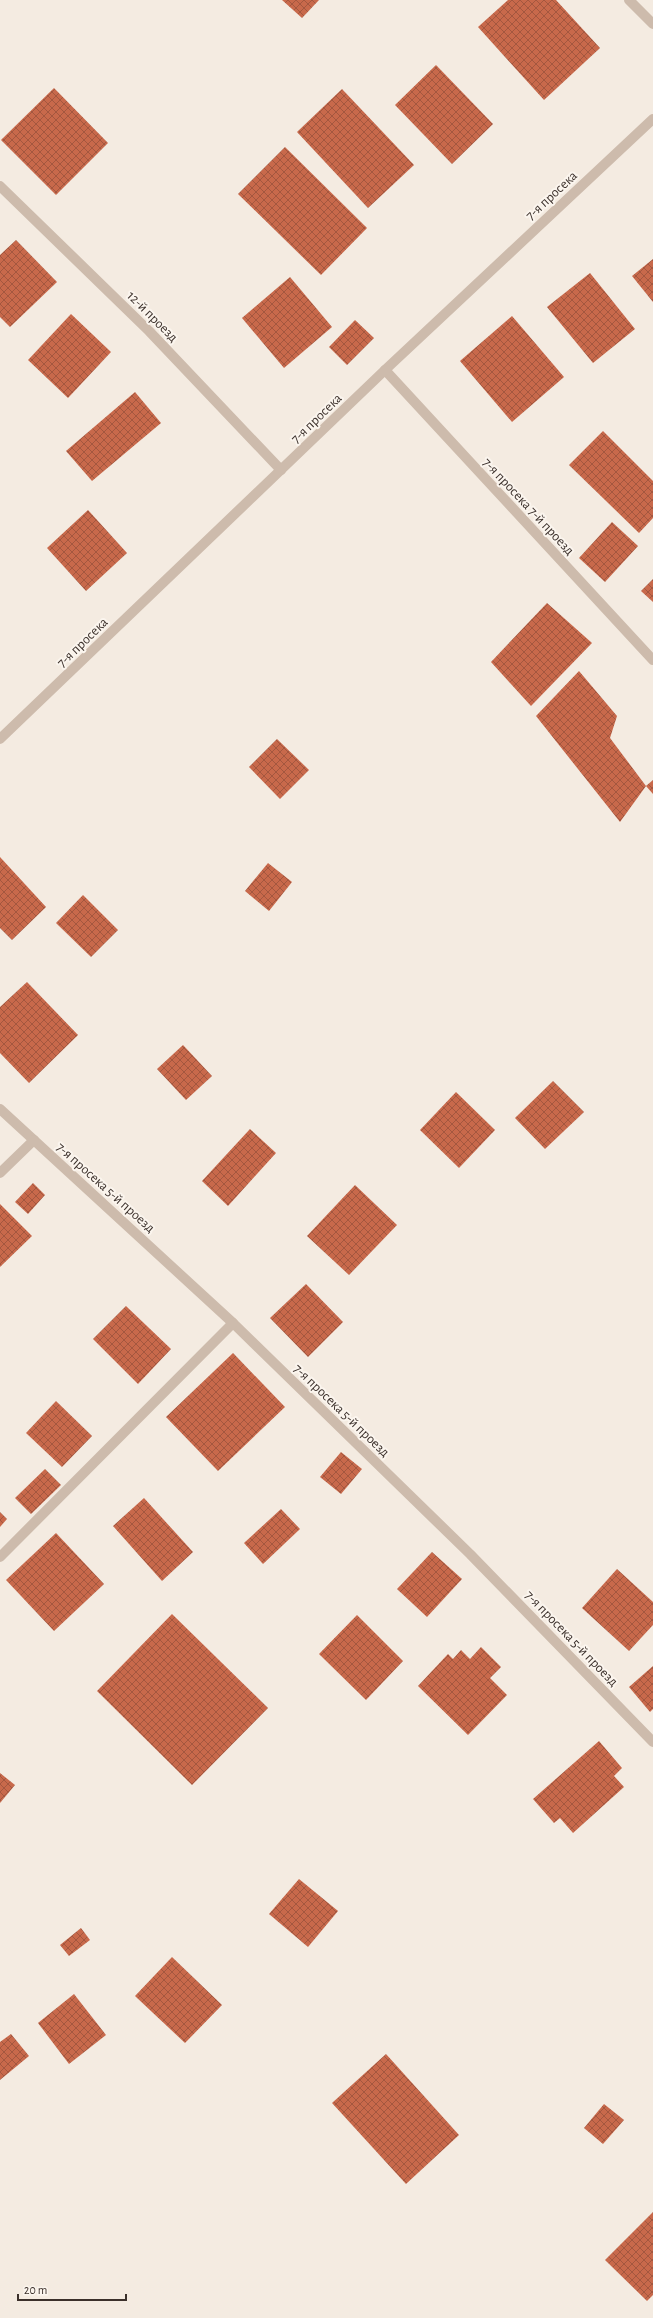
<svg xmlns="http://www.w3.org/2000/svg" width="653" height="2318" font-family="'Alegreya Sans',sans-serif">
	<defs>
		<pattern id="building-cross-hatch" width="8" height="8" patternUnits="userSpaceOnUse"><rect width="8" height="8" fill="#c8694b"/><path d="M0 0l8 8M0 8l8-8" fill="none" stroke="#a4573f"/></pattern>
	</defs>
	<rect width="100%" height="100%" fill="#f4ebe1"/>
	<g fill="url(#building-cross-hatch)">
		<polygon points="282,0 319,0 302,18"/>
		<polygon points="508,0 556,0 600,48 544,100 478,27"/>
		<polygon points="436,65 493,124 452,164 395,105"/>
		<polygon points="54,88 108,143 56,195 1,140"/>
		<polygon points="342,89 414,165 368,208 297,132"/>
		<polygon points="285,147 367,228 321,275 238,194"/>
		<polygon points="16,240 57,282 10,327 0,317 0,255"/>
		<polygon points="653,259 653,302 632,276"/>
		<polygon points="590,273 635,329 593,363 547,307"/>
		<polygon points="290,277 332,327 284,368 242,318"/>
		<polygon points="71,314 111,352 68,398 28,360"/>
		<polygon points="512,316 564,377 512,422 460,361"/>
		<polygon points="355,320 374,338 347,365 329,347"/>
		<polygon points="135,392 161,423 92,481 66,451"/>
		<polygon points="603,431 653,481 653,518 639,533 569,465"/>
		<polygon points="88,510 127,553 86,591 47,548"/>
		<polygon points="612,522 638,546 605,582 579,558"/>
		<polygon points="653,579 653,602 641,591"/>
		<polygon points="547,603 592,643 531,706 491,662"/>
		<polygon points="579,671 617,716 610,738 646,786 620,822 536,716"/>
		<polygon points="277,739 309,770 280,799 249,767"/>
		<polygon points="653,780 653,794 646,786"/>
		<polygon points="0,857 46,907 12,940 0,928"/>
		<polygon points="268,863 292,882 269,911 245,891"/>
		<polygon points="83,895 118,930 91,957 56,923"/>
		<polygon points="27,982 78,1035 29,1083 0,1053 0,1007"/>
		<polygon points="183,1045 212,1076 186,1100 157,1069"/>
		<polygon points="553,1081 584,1112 545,1149 515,1118"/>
		<polygon points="456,1092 495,1130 459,1168 420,1130"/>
		<polygon points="250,1129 276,1153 228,1206 202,1181"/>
		<polygon points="33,1183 45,1195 28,1214 15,1202"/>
		<polygon points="355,1185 397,1225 349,1275 307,1236"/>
		<polygon points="0,1204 32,1236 0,1267"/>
		<polygon points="306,1284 343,1322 308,1357 270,1318"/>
		<polygon points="126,1306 171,1349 138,1384 93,1339"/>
		<polygon points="233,1353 285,1407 218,1471 166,1417"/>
		<polygon points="56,1401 92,1436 62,1467 26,1433"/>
		<polygon points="341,1452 362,1469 341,1494 320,1477"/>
		<polygon points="45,1469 61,1485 31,1514 15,1498"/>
		<polygon points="144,1498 193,1552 162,1581 113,1526"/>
		<polygon points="281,1509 300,1529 263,1564 244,1543"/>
		<polygon points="0,1512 7,1519 0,1527"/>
		<polygon points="56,1533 104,1584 54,1631 6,1580"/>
		<polygon points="432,1552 462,1579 427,1617 397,1589"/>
		<polygon points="617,1569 653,1602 653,1625 629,1651 582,1608"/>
		<polygon points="172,1614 268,1708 192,1785 97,1691"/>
		<polygon points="357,1615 403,1661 366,1700 319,1654"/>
		<polygon points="481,1647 501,1667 490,1678 507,1695 468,1735 418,1686 448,1654 453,1659 461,1650 470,1659"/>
		<polygon points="653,1666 653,1709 650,1712 629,1687"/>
		<polygon points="599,1741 622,1768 614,1776 624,1787 573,1833 560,1818 554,1823 533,1799"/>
		<polygon points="0,1773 15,1785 0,1803"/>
		<polygon points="299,1879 338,1911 308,1947 269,1914"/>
		<polygon points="81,1928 90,1940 69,1956 60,1945"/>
		<polygon points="172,1957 222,2005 185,2043 135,1996"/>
		<polygon points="74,1994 106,2035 69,2064 38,2023"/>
		<polygon points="11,2034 29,2056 0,2080 0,2042"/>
		<polygon points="386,2054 459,2135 406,2184 332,2103"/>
		<polygon points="604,2104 624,2120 603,2144 584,2128"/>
		<polygon points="653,2212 653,2295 647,2301 605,2260"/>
	</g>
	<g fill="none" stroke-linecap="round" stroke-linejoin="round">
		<g stroke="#cdbbac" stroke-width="10">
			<polyline points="629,0 653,24"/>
			<polyline points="0,186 149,331 281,470"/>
			<polyline points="385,370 653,660"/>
			<polyline points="0,739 385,370 653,119"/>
			<polyline points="0,1109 233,1323 470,1554 653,1742"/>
			<polyline points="0,1173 34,1140"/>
			<polyline points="0,1557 233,1323"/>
		</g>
	</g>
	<g text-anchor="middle" stroke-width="4" stroke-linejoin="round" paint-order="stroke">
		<g font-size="14" fill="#3b302b" stroke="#fbf5ee">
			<text transform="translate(551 195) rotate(-43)" y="5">7-я просека</text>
			<text transform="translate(153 316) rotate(45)" y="5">12-й проезд</text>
			<text transform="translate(316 418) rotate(-44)" y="5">7-я просека</text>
			<text transform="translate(529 506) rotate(47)" y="5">7-я просека 7-й проезд</text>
			<text transform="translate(82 642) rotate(-44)" y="5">7-я просека</text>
			<text transform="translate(106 1187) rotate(42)" y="5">7-я просека 5-й проезд</text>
			<text transform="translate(342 1410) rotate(44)" y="5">7-я просека 5-й проезд</text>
			<text transform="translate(572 1638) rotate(46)" y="5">7-я просека 5-й проезд</text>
		</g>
	</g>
	<path d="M18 2294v6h108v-6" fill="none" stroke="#3b302b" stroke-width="2"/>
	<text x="24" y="2294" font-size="12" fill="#3b302b" stroke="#fbf5ee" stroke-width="3" paint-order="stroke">20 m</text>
</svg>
